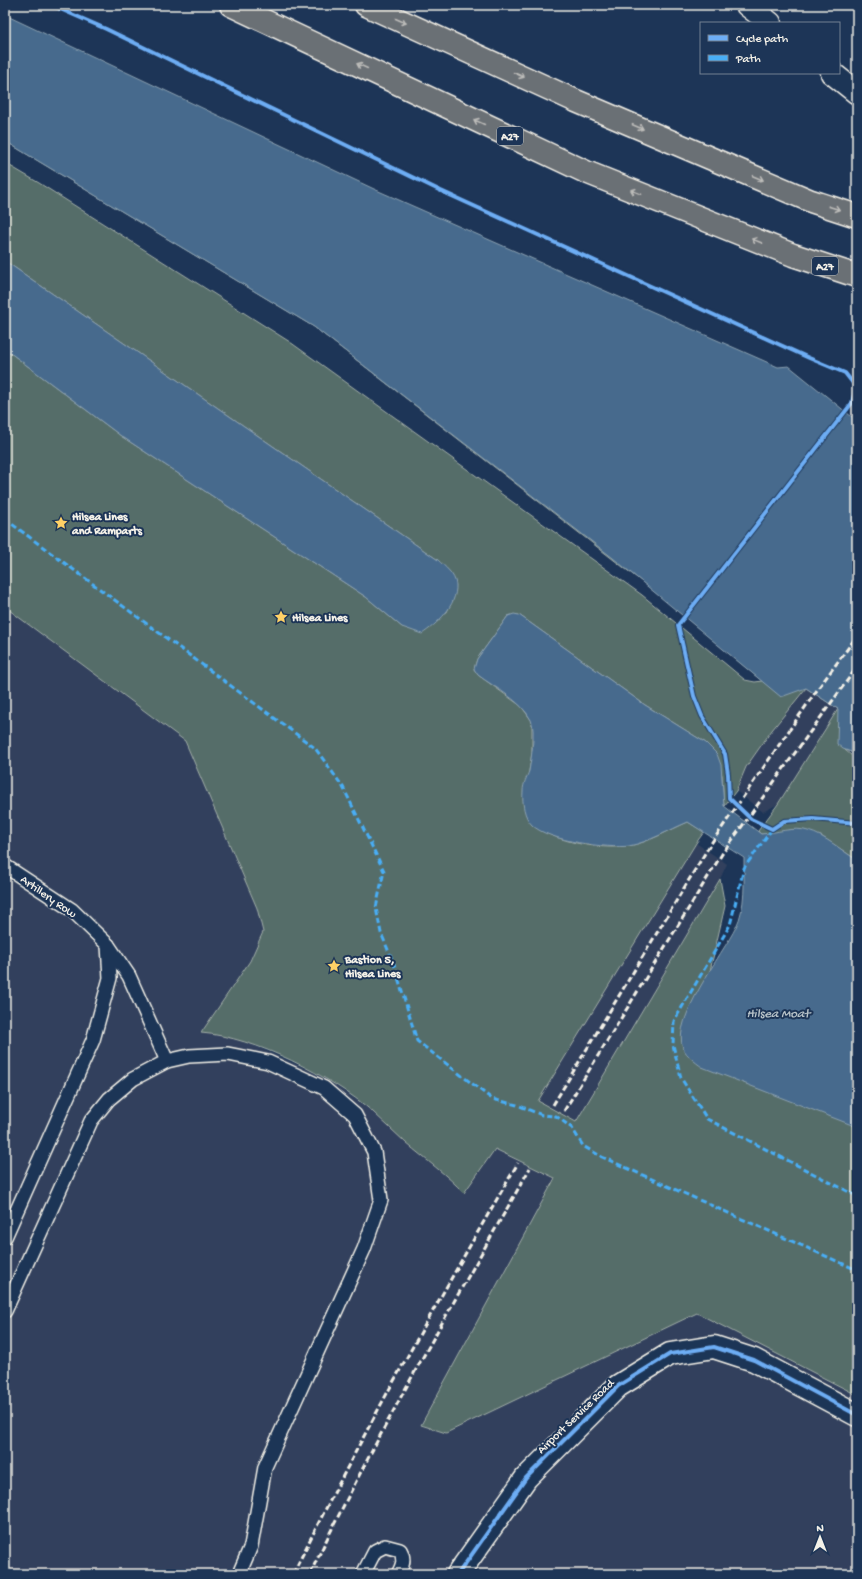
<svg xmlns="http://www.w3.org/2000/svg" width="862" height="1579" font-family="'Gochi Hand',sans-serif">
	<rect width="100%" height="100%" fill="#1d3557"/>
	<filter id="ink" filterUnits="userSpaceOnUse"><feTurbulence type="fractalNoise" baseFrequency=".025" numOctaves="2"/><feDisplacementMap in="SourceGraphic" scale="8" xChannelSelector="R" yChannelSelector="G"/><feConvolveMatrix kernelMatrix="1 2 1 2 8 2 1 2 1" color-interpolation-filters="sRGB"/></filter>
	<g filter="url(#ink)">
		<g fill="#31415d">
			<polygon points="5,607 185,741 257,908 263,932 250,961 201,1033 221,1034 248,1043 309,1070 328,1080 372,1111 407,1143 448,1177 464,1192 495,1149 555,1178 421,1425 446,1433 697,1313 857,1395 857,1574 5,1574"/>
			<polygon points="806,688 838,709 778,804 763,812 736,791 746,767 772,730"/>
			<polygon points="696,843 727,864 720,879 576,1122 537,1101"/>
		</g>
		<path fill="#556d69" stroke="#a4afa8" d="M5,98L857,679V754L845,750L857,760V860L821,836L761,834L758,831L778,804L838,709L806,688L772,730L746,767L736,791L724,806L722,775L706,743L645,705L519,615L508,616L477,659L474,669L478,675L521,706L532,721V753L529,771L532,825C557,842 598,850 628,846C648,843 669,830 688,822L704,832L696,843L538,1101L576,1122L720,879L725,906L710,971L857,1045V1395L697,1313L446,1433L421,1425L555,1178L495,1149L464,1193C446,1174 426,1160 406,1143C395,1133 384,1122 373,1112C331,1076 255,1037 201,1033L250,961L263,932L257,908L185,741L5,607V349L121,436L366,597L402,627L447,612L454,596L438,560L5,261V163L39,183L290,342L642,595L745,680L755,682L762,681L659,595L314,327L5,141Z"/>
		<g fill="#466b8d" stroke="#8ca1b1">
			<polygon points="5,15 374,189 778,367 789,366 857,421 857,754 843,749 837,744 838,709 806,688 781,697 613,558 314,327 5,141"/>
			<path d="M5,261L438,560C445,567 455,574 456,585C457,606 437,624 422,634L402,627L366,597L121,436L5,349Z"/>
			<path d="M514,614L519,615L645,705L706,743L717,754L721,765L724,806L761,834C776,833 794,826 808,831C826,836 842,851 857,860V1127L702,1067C695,1062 687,1056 683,1048C671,1020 723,954 736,927C746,907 744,880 744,858L688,822C669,830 649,842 629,846C608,849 548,841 532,825C524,817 522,803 523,791C523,784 527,777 529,771C531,759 536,731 531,720C521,700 495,688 478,675L474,669L477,659L508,616Z"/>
		</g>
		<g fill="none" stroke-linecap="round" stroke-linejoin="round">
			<g stroke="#f4f1e8" stroke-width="16">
				<g id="service">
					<polyline points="5,866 72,910 108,945 129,976 167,1061"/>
					<polyline points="5,1237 93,1040 110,978 108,945"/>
					<polyline points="5,1311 91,1121 109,1099 133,1079 167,1061 189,1056 228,1054 268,1062 324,1088 355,1115 374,1152 381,1200 364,1249 265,1467 251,1546 239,1574"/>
					<path d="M363,1574L375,1551L385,1546L400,1550C405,1559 403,1565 398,1574"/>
				</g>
			</g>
			<g stroke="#f4f1e8" stroke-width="25">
				<g id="minor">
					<polyline points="747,5 770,23"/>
					<polyline points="832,73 857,93"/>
					<polyline points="458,1574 526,1478 618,1386 670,1354 714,1347 754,1360 857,1415"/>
				</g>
			</g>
			<g stroke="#f4f1e8" stroke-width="25">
				<g id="trunk">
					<polyline points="231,5 586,172 793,255 857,276"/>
					<polyline points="366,5 576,101 811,201 857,216"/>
				</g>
			</g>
			<use href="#service" stroke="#1d3557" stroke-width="13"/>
			<use href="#minor" stroke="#1d3557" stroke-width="22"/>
			<use href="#trunk" stroke="#6b6f75" stroke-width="22"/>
			<g stroke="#f4f1e8" stroke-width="3" stroke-dasharray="6 3" stroke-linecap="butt">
				<polyline points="553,1105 710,845 817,690 857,636"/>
				<polyline points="564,1111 722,854 857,667"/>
				<path d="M293,1574C362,1434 439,1298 518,1163"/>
				<path d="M310,1574C376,1435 454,1302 530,1168"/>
			</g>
			<g stroke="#49aef6" stroke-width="3" stroke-dasharray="6 3" stroke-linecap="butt">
				<polyline points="5,519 315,748 343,787 384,871 376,908 381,933 394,964 417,1041 492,1099 517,1105 542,1115 556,1116 572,1128 583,1146 602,1157 857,1270"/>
				<polyline points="772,829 744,868 730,925 674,1021 673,1045 681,1078 707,1119 857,1196"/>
			</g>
			<g stroke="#1d3557" stroke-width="6">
				<g id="cycleway">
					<polyline points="51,5 106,29 441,191 809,358 845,373 856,387"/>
					<polyline points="856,387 852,403 678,625 694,696 702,716 725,754 728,774 729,798 751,819 772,829 784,821 813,819 857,823"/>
					<polyline points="458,1574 526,1478 618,1386 670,1354 714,1347 754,1360 857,1415"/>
				</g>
			</g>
			<use href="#cycleway" stroke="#6dadf4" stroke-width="4"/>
		</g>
		<defs><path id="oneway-shaft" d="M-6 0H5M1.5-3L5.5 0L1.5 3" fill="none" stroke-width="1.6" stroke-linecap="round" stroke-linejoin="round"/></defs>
		<g stroke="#bdbdba">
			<use href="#oneway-shaft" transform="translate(401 21) rotate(24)"/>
			<use href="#oneway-shaft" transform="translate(362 66) rotate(-155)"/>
			<use href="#oneway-shaft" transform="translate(519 75) rotate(24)"/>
			<use href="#oneway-shaft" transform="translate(479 122) rotate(-155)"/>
			<use href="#oneway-shaft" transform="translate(638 127) rotate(23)"/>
			<use href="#oneway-shaft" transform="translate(758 178) rotate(23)"/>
			<use href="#oneway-shaft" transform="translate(636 192) rotate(-158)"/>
			<use href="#oneway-shaft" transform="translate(834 208) rotate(18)"/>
			<use href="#oneway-shaft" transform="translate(757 241) rotate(-158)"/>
		</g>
	</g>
	<defs>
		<g id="sight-bare" transform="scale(1.08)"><path d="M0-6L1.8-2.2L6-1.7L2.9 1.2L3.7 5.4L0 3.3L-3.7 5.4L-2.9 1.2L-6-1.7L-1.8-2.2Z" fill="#ffd166" stroke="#1d3557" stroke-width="2.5" paint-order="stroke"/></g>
	</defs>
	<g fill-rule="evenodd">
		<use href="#sight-bare" x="61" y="523"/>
		<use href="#sight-bare" x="281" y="617"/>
		<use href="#sight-bare" x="334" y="966"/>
	</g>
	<g text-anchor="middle" stroke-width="4" stroke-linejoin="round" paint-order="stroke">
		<g fill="#1d3557" stroke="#b4b9bc" stroke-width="1">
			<rect x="497" y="127" width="26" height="18" rx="3"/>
			<rect x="812" y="257" width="26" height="18" rx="3"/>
		</g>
		<g font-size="11" font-weight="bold" fill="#f4f1e8">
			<text x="510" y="140">A27</text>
			<text x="825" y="270">A27</text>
		</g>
		<g font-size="12" font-weight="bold" fill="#f4f1e8" stroke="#1d3557" text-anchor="start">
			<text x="72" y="520">Hilsea Lines<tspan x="72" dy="14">and Ramparts</tspan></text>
			<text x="292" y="621">Hilsea Lines</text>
			<text x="345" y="963">Bastion 5,<tspan x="345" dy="14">Hilsea Lines</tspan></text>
		</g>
		<g font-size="12" fill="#f4f1e8" stroke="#1d3557">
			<text transform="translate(49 896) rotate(35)" y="4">Artillery Row</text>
			<text transform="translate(575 1416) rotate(-44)" y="4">Airport Service Road</text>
		</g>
		<g font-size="13" font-style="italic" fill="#b7c2c8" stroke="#1d3557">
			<text x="778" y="1017">Hilsea Moat</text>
		</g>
	</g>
	<rect width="862" height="1579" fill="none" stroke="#1d3557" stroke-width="20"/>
	<rect x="10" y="10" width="842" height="1559" fill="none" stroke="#f4f1e8" stroke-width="1.5" filter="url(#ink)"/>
	<rect x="700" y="22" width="140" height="52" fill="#1d3557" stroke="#738091"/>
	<rect x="708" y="35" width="20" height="6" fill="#6dadf4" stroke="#738091"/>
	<text x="736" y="42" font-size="12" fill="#f4f1e8">Cycle path</text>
	<rect x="708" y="55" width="20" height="6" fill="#49aef6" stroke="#738091"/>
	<text x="736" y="62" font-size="12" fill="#f4f1e8">Path</text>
	<g transform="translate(820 1537)" stroke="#1d3557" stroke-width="3" paint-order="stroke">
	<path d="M0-3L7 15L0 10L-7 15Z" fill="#f4f1e8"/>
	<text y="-6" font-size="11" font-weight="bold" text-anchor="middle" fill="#f4f1e8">N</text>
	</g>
</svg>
